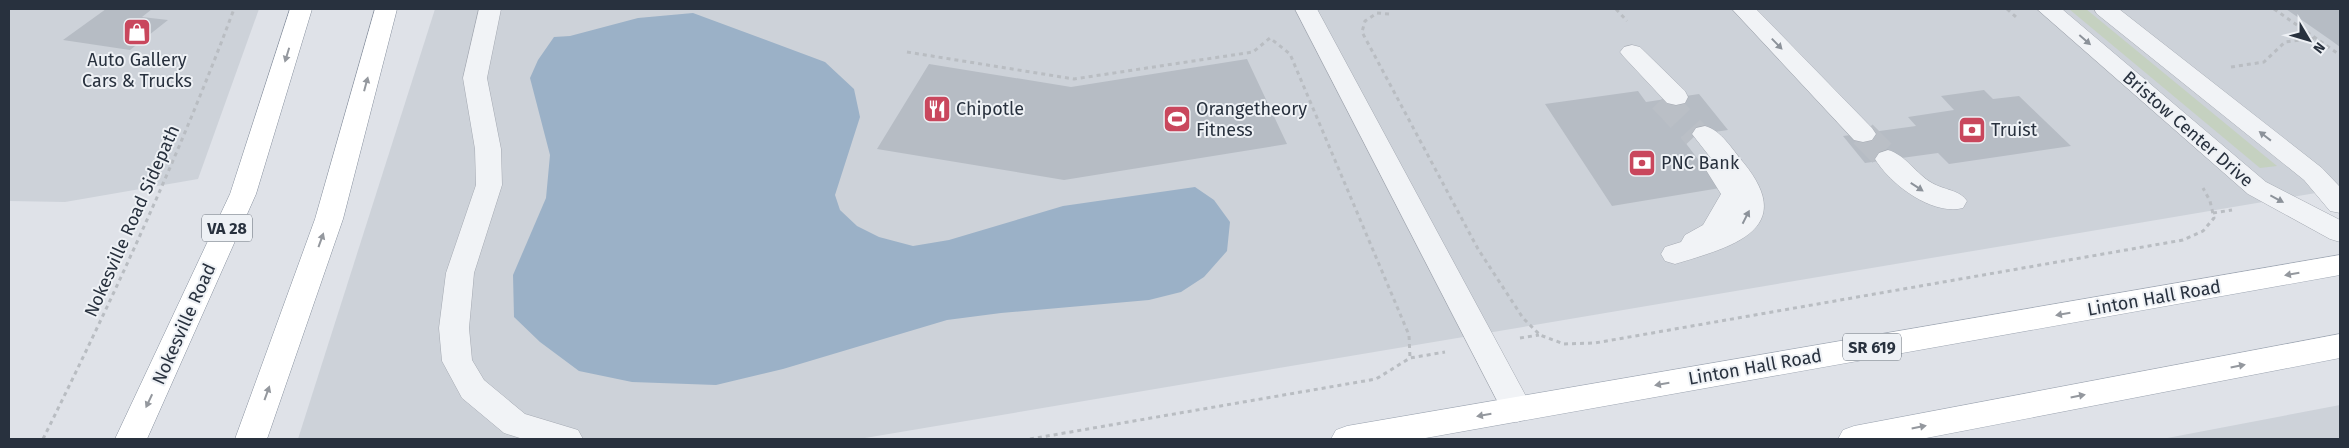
<svg xmlns="http://www.w3.org/2000/svg" width="2349" height="448" font-family="'Fira Sans',sans-serif">
	<rect width="100%" height="100%" fill="#dfe2e8"/>
	<g fill="#cdd2d9">
		<polygon points="9,9 259,9 198,179 65,202 9,201"/>
		<polygon points="435,9 2340,9 2340,189 859,439 298,439"/>
		<polygon points="2340,405 2340,439 2162,439"/>
	</g>
	<polygon fill="#c5d1c0" points="2069,9 2086,9 2277,166 2260,168"/>
	<polygon fill="#9bb1c7" points="693,13 825,62 854,89 860,117 835,195 840,210 857,226 879,237 913,246 949,240 1063,206 1195,187 1214,200 1230,222 1227,251 1204,277 1181,292 1149,300 1001,313 947,320 783,369 716,385 632,382 579,371 540,342 514,317 513,275 546,198 550,155 530,78 538,60 554,37 570,36 638,18"/>
	<g fill="#b6bcc4">
		<polygon points="106,9 152,9 142,17 168,20 130,50 63,40"/>
		<polygon points="2286,9 2340,9 2340,47 2332,41"/>
		<polygon points="1247,59 1287,144 1064,180 877,149 929,64 1071,87"/>
		<polygon points="1984,90 1993,99 2019,96 2071,146 1949,164 1938,153 1865,163 1843,136 1916,126 1908,117 1954,110 1941,96"/>
		<polygon points="1638,91 1646,102 1699,94 1728,130 1681,137 1720,188 1612,206 1545,104"/>
	</g>
	<g fill="none" stroke-linecap="round" stroke-linejoin="round">
		<g stroke="#babfc6" stroke-width="27" stroke-dasharray="27 14" stroke-linecap="butt">
			<polyline points="1662,99 1696,135"/>
			<polyline points="1863,134 1888,159"/>
		</g>
		<g stroke="#a4a9b2" stroke-width="1">
			<g id="minor">
				<polygon points="479,9 501,9 487,78 501,149 502,185 474,273 469,328 472,360 484,380 525,414 578,430 583,439 523,439 504,433 462,398 442,361 439,328 446,273 476,185 475,149 463,78"/>
				<polygon points="1295,9 1317,9 1528,400 1533,409 1528,418 1517,422 1506,418"/>
				<polygon points="1732,9 1756,9 1872,128 1876,134 1872,140 1863,142 1854,140"/>
				<polygon points="2037,9 2062,9 2266,182 2340,220 2340,242 2330,239 2248,194"/>
				<polygon points="2094,9 2119,9 2322,168 2340,187 2340,213 2330,211 2304,180 2097,14"/>
				<polygon points="1632,45 1640,47 1685,91 1688,97 1685,103 1676,105 1667,103 1624,57 1620,52 1624,47"/>
				<path d="M1705,126C1721,130 1732,149 1743,162C1799,230 1731,247 1675,264L1665,261L1661,254L1665,247L1681,242L1685,235L1703,225L1721,194L1706,170L1710,164L1714,162L1692,134L1696,128Z"/>
				<path d="M1888,150C1906,155 1916,174 1932,183C1944,190 1960,190 1967,201L1963,208C1932,216 1890,184 1875,159L1879,153Z"/>
			</g>
		</g>
		<g stroke="#9fa7b3" stroke-width="1">
			<g id="major">
				<polygon points="2340,255 2340,275 1420,439 1331,439 1336,430 1347,426"/>
				<polygon points="2340,334 2340,358 1921,439 1838,439 1843,430 1854,426"/>
			</g>
		</g>
		<g stroke="#87909e" stroke-width="1">
			<g id="highway">
				<polygon points="290,9 312,9 256,194 147,439 115,439 230,194"/>
				<polygon points="375,9 397,9 343,219 267,439 235,439 315,219"/>
			</g>
		</g>
		<g stroke="#b9bdc2" stroke-width="3" stroke-dasharray="4 4" stroke-linecap="butt">
			<polyline points="1616,9 1627,21"/>
			<polyline points="2007,9 2016,17"/>
			<polyline points="2274,9 2340,55"/>
			<polyline points="1389,14 1377,13 1365,21 1362,32 1478,249 1523,318 1540,335 1564,344 1595,343 2183,240 2203,231 2214,218 2210,201 2203,188"/>
			<polyline points="907,52 1074,79 1253,52 1270,38 1290,54 1409,335 1410,358"/>
			<polyline points="2231,67 2264,62 2285,42 2317,38"/>
			<polyline points="2213,213 2232,210"/>
			<polyline points="1520,338 1539,335"/>
			<path d="M43,439C113,298 179,156 234,9"/>
			<polyline points="1030,439 1376,379 1410,358 1445,352"/>
		</g>
		<use href="#minor" fill="#f1f3f6" fill-rule="evenodd"/>
		<use href="#major" fill="#fff" fill-rule="evenodd"/>
		<use href="#highway" fill="#fff" fill-rule="evenodd"/>
	</g>
	<defs><path id="oneway-solid" d="M-6-.8H1V-3.2L6.5 0L1 3.2V.8H-6Z" transform="scale(1.25)"/></defs>
	<g fill="#8c929a">
		<use href="#oneway-solid" transform="translate(2085 40) rotate(41)"/>
		<use href="#oneway-solid" transform="translate(1777 44) rotate(46)"/>
		<use href="#oneway-solid" transform="translate(2265 136) rotate(-142)"/>
		<use href="#oneway-solid" transform="translate(1917 187) rotate(33)"/>
		<use href="#oneway-solid" transform="translate(2277 199) rotate(28)"/>
		<use href="#oneway-solid" transform="translate(1746 217) rotate(-63)"/>
	</g>
	<g fill="#94989e">
		<use href="#oneway-solid" transform="translate(287 55) rotate(107)"/>
		<use href="#oneway-solid" transform="translate(366 84) rotate(-75)"/>
		<use href="#oneway-solid" transform="translate(321 240) rotate(-70)"/>
		<use href="#oneway-solid" transform="translate(2292 274) rotate(170)"/>
		<use href="#oneway-solid" transform="translate(2063 314) rotate(170)"/>
		<use href="#oneway-solid" transform="translate(2238 366) rotate(-11)"/>
		<use href="#oneway-solid" transform="translate(1662 384) rotate(170)"/>
		<use href="#oneway-solid" transform="translate(267 393) rotate(-70)"/>
		<use href="#oneway-solid" transform="translate(2078 396) rotate(-11)"/>
		<use href="#oneway-solid" transform="translate(149 401) rotate(115)"/>
		<use href="#oneway-solid" transform="translate(1484 415) rotate(170)"/>
		<use href="#oneway-solid" transform="translate(1919 427) rotate(-11)"/>
	</g>
	<defs>
		<g id="shop-square" transform="scale(1.4375)"><rect x="-9" y="-9" width="18" height="18" rx="4" fill="#c9475d" stroke="#eef1f5"/><path d="M-5-2.5h2.3a2.7 3.5 0 0 1 5.4 0H5L5.5 6h-11ZM-1.5-2.5h3a1.5 2.3 0 0 0-3 0Z" fill="#fff"/></g>
		<g id="restaurant-square" transform="scale(1.4375)"><rect x="-9" y="-9" width="18" height="18" rx="4" fill="#c9475d" stroke="#eef1f5"/><path d="M-5-6h1v4h1v-4h1v4h1v-4h1v5L-1.5 .5V6h-2V.5L-5-1ZM5-6V6H3V1.5H1.5Q1.5-4 5-6Z" fill="#fff"/></g>
		<g id="stadium-square" transform="scale(1.4375)"><rect x="-9" y="-9" width="18" height="18" rx="4" fill="#c9475d" stroke="#eef1f5"/><path d="M0-5a6.5 5 0 1 0 0 10a6.5 5 0 1 0 0-10ZM-3.5-1.8h7v3.6h-7Z" fill="#fff"/></g>
		<g id="bank-square" transform="scale(1.4375)"><rect x="-9" y="-9" width="18" height="18" rx="4" fill="#c9475d" stroke="#eef1f5"/><path d="M-6-4H6V4H-6ZM0-2.3a2.3 2.3 0 1 0 0 4.6a2.3 2.3 0 1 0 0-4.6Z" fill="#fff"/></g>
	</defs>
	<g fill-rule="evenodd">
		<use href="#shop-square" x="137" y="32"/>
		<use href="#restaurant-square" x="937" y="109"/>
		<use href="#stadium-square" x="1177" y="119"/>
		<use href="#bank-square" x="1972" y="130"/>
		<use href="#bank-square" x="1642" y="163"/>
	</g>
	<g text-anchor="middle" stroke-width="4" stroke-linejoin="round" paint-order="stroke">
		<g fill="#eef1f5" stroke="#636b75" stroke-width="1">
			<rect x="202" y="214.5" width="50" height="27" rx="4"/>
			<rect x="1843" y="333.5" width="58" height="27" rx="4"/>
		</g>
		<g font-size="16" font-weight="bold" fill="#28313e">
			<text x="227" y="234">VA 28</text>
			<text x="1872" y="353">SR 619</text>
		</g>
		<g font-size="18" fill="#28313e" stroke="#eef1f5" text-anchor="start">
			<text x="137" y="66" text-anchor="middle">Auto Gallery<tspan x="137" dy="21">Cars &amp; Trucks</tspan></text>
			<text x="956" y="115">Chipotle</text>
			<text x="1196" y="115">Orangetheory<tspan x="1196" dy="21">Fitness</tspan></text>
			<text x="1991" y="136">Truist</text>
			<text x="1661" y="169">PNC Bank</text>
		</g>
		<g font-size="18" fill="#28313e" stroke="#eef1f5">
			<text transform="translate(2188 129) rotate(41)" y="6">Bristow Center Drive</text>
			<text transform="translate(132 221) rotate(-66)" y="6">Nokesville Road Sidepath</text>
			<text transform="translate(2154 298) rotate(-10)" y="6">Linton Hall Road</text>
			<text transform="translate(184 324) rotate(-66)" y="6">Nokesville Road</text>
			<text transform="translate(1755 367) rotate(-10)" y="6">Linton Hall Road</text>
		</g>
	</g>
	<rect width="2349" height="448" fill="none" stroke="#28313e" stroke-width="20"/>
	<g transform="translate(2309 40) rotate(128)" stroke="#eef1f5" stroke-width="4" paint-order="stroke">
	<path d="M0-4L9 19L0 12L-9 19Z" fill="#28313e"/>
	<text y="-8" font-size="14" font-weight="bold" text-anchor="middle" fill="#28313e">N</text>
	</g>
</svg>
